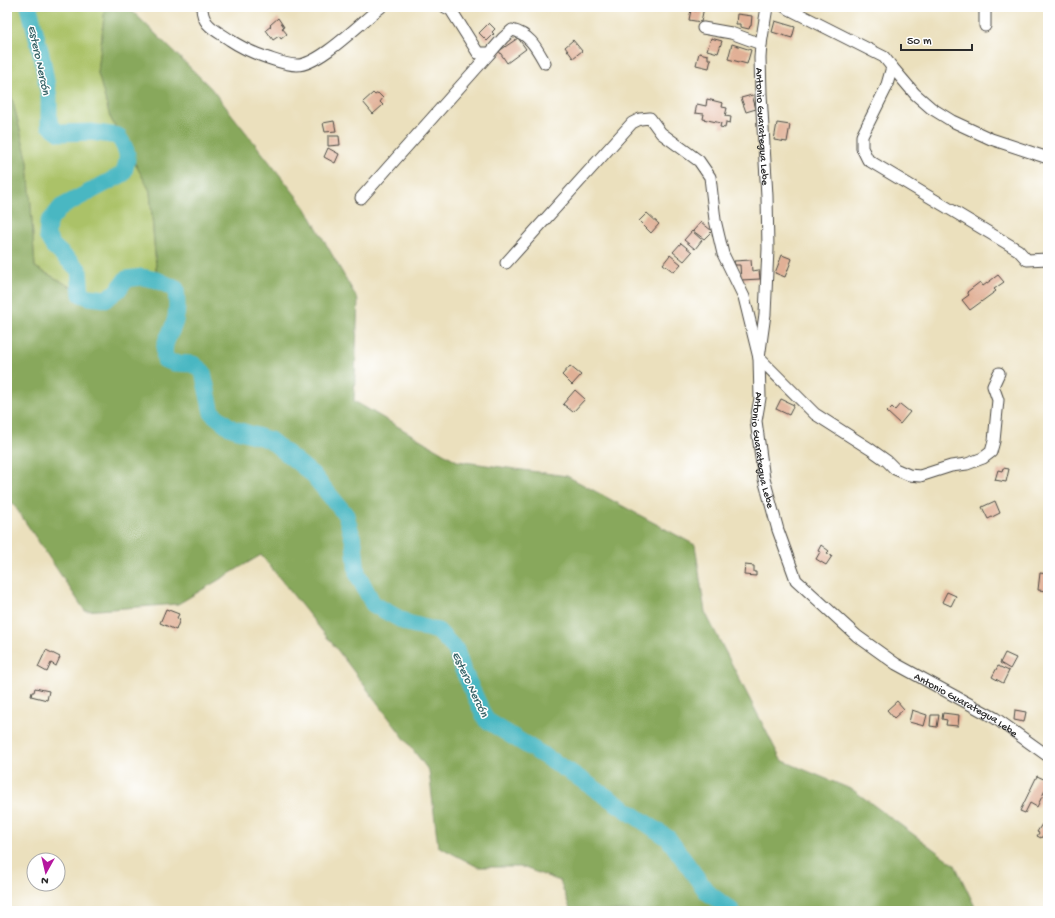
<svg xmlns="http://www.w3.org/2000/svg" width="1055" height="918" font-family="'Gochi Hand',sans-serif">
	<rect width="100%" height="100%" fill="#fff"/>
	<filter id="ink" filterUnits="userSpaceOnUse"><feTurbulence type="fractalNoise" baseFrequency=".025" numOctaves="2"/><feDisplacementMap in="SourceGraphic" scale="8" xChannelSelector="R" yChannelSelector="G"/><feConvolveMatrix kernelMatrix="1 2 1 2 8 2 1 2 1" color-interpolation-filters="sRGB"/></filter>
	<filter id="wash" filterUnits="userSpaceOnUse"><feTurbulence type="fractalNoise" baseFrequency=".012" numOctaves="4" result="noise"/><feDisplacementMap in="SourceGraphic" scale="16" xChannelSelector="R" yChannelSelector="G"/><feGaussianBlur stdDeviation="0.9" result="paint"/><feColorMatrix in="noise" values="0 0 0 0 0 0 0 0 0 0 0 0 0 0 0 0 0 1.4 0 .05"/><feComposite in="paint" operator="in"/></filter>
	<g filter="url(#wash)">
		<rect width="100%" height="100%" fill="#ebe0bd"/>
		<polygon fill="#abc267" stroke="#6b7649" points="7,7 105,7 98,73 110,117 150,191 157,280 89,297 35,267 28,162 7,79"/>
		<polygon fill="#88a85c" stroke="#5a6a44" points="105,7 128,7 210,87 305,207 358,300 354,401 457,461 567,476 695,545 705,612 781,760 853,790 955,865 977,911 571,911 560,881 522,867 478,867 438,846 429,771 339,652 261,555 178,604 85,611 14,505 7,498 7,79 28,162 35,267 89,297 157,280 150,191 110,117 98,73"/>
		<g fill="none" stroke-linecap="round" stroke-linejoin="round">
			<path stroke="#49b7c2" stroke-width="17" d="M29,7L42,58L49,97V125L60,133L91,132L118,136C128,151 130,156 123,174L61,207L48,223L47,236L53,246L79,270L81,294L89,297L106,299L118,290L126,279L142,277L157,280L176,289C177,300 178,311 175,321C170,338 162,340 165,360L174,363L193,364L203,372L212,413L231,428L270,440L312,474L346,515L354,543L357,573L373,604L407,623L438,631L456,650L462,668L486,720L570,772L668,838L707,892L732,911"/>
		</g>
		<g id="blocks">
			<g fill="#e1b096">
				<polygon points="697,7 704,7 701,22 689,20 691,10 696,11"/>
				<polygon points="737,14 752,16 751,26 750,26 749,29 740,27 740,24 736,24"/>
				<polygon points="278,18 284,27 282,28 287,34 281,39 279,36 273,40 266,30 271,26 270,25"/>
				<polygon points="775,21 795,27 792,38 772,32"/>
				<polygon points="489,23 495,29 492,32 494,34 487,41 479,33"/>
				<polygon points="518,38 526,49 507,63 499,51"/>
				<polygon points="711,38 722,41 718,53 707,50"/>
				<polygon points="573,40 582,51 573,58 565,47"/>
				<polygon points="732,44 751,50 747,64 728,59"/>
				<polygon points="699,53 708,55 708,59 711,59 709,68 696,65"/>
				<polygon points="373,93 375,95 378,93 383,98 380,102 383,105 373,114 363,102"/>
				<polygon points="752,95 756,109 746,112 741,98"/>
				<polygon points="707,99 723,103 722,107 727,108 725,116 731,117 730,123 726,122 725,128 720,127 721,123 703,119 704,114 695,113 697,104 706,106"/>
				<polygon points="334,121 336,131 325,132 323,123"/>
				<polygon points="777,123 790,125 787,142 774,140"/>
				<polygon points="328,136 339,136 340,145 328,146"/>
				<polygon points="328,148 339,154 335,163 324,157"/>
				<polygon points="647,213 659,224 651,233 639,221"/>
				<polygon points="701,222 712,231 704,239 693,231"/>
				<polygon points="692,231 702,240 695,249 684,240"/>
				<polygon points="681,243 692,252 684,261 673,252"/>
				<polygon points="670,255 681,264 674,272 663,264"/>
				<polygon points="782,255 792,259 785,277 775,273"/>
				<polygon points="751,260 752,271 759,270 760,279 741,280 740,265 735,265 734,261"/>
				<polygon points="998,275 1004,282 994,289 996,291 970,310 962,300 969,295 967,292 980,282 983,286"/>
				<polygon points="570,366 581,375 572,385 562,375"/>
				<polygon points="575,390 585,399 573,412 563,404"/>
				<polygon points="781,399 794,405 789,415 776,409"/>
				<polygon points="900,404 910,412 900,424 887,412 892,407 895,410"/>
				<polygon points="1003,468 1009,469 1006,482 995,480 998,470 1002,471"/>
				<polygon points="995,501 1000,513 988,519 982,507"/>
				<polygon points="821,545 829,551 827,553 832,556 826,565 816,559 820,552 818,551"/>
				<polygon points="745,565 754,566 754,572 756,572 756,576 744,575"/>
				<polygon points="1040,573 1048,574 1048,591 1038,590"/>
				<polygon points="947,592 956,596 951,606 942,602"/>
				<polygon points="166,609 179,614 177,618 180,619 176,630 160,623"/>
				<polygon points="46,650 60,657 56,666 51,663 47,672 38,667"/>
				<polygon points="1005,653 1016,658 1010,669 1000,663"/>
				<polygon points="998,666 1009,671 1003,683 992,677"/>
				<polygon points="35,688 49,691 47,700 31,696 32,692 34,692"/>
				<polygon points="897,701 904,709 894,718 887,710"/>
				<polygon points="912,710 927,715 924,726 909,722"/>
				<polygon points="1015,710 1026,712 1024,722 1014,720"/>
				<polygon points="943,713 959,715 958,726 946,725 947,720 942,719"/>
				<polygon points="931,715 939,715 937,727 930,726"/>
				<polygon points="1037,776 1048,781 1048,784 1037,807 1030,803 1025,813 1020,811"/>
				<polygon points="1046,822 1048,823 1048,837 1043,835 1041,838 1037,836 1039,833 1037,832 1042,824 1044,825"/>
			</g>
		</g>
	</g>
	<g filter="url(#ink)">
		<use href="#blocks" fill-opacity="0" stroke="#484641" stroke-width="1"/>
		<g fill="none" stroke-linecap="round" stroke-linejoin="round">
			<g stroke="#484641" stroke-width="13">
				<g id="minor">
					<path d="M202,7C202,26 216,30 230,40C242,48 253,53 268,58C277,61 287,65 297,65C320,65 362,21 381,7"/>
					<path d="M445,7L451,10L478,53H490L503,38L512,30C530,34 537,49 545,63"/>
					<path id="s1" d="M767,7L761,44L760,58L761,94L767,196L768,249L765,314L759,358L760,398L756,421L764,479L778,530L796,580L857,636L896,664L995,718L1048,756"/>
					<polyline points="785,7 884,57 892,67 886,88 862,136 862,148 868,160 1018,250 1027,260 1048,259"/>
					<polyline points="985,26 985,7"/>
					<polyline points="703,28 731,33 761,44"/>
					<polyline points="892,67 915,94 931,108 952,121 991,139 1048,158"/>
					<polyline points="361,198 490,53"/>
					<polyline points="506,263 632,123 640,119 650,118 661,133 699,161 710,177 715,220 723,254 744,297 759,358 815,414 870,449 887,461 895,469 909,475 920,476 951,466 967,464 983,458 991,452 994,441 998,400 993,386 999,373"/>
				</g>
			</g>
			<use href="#minor" stroke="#fff" stroke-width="11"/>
		</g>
	</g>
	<g text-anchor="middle" stroke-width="3" stroke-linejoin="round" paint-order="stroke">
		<g font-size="11" fill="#2b2b2b" stroke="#fff">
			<text dy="4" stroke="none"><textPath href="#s1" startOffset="120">Antonio Guarategua Lebe</textPath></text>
			<text dy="4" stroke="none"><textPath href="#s1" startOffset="445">Antonio Guarategua Lebe</textPath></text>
			<text dy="4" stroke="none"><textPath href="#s1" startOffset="792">Antonio Guarategua Lebe</textPath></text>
		</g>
		<g font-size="12" font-style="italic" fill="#376367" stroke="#fff">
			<text transform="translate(40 60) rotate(78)" y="4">Estero Nercón</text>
			<text transform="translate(471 684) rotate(65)" y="4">Estero Nercón</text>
		</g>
	</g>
	<rect width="1055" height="918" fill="none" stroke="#fff" stroke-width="24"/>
	<g transform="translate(46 872) rotate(188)"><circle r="19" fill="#ffffff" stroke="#aaaaaa"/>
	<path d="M0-3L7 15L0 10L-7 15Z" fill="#b5179e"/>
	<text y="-6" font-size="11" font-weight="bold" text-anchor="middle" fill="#2b2b2b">N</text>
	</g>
	<path d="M901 44v6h71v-6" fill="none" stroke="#2b2b2b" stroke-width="2"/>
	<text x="907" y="44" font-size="12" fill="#2b2b2b" stroke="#ffffff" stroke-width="3" paint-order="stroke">50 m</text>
</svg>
